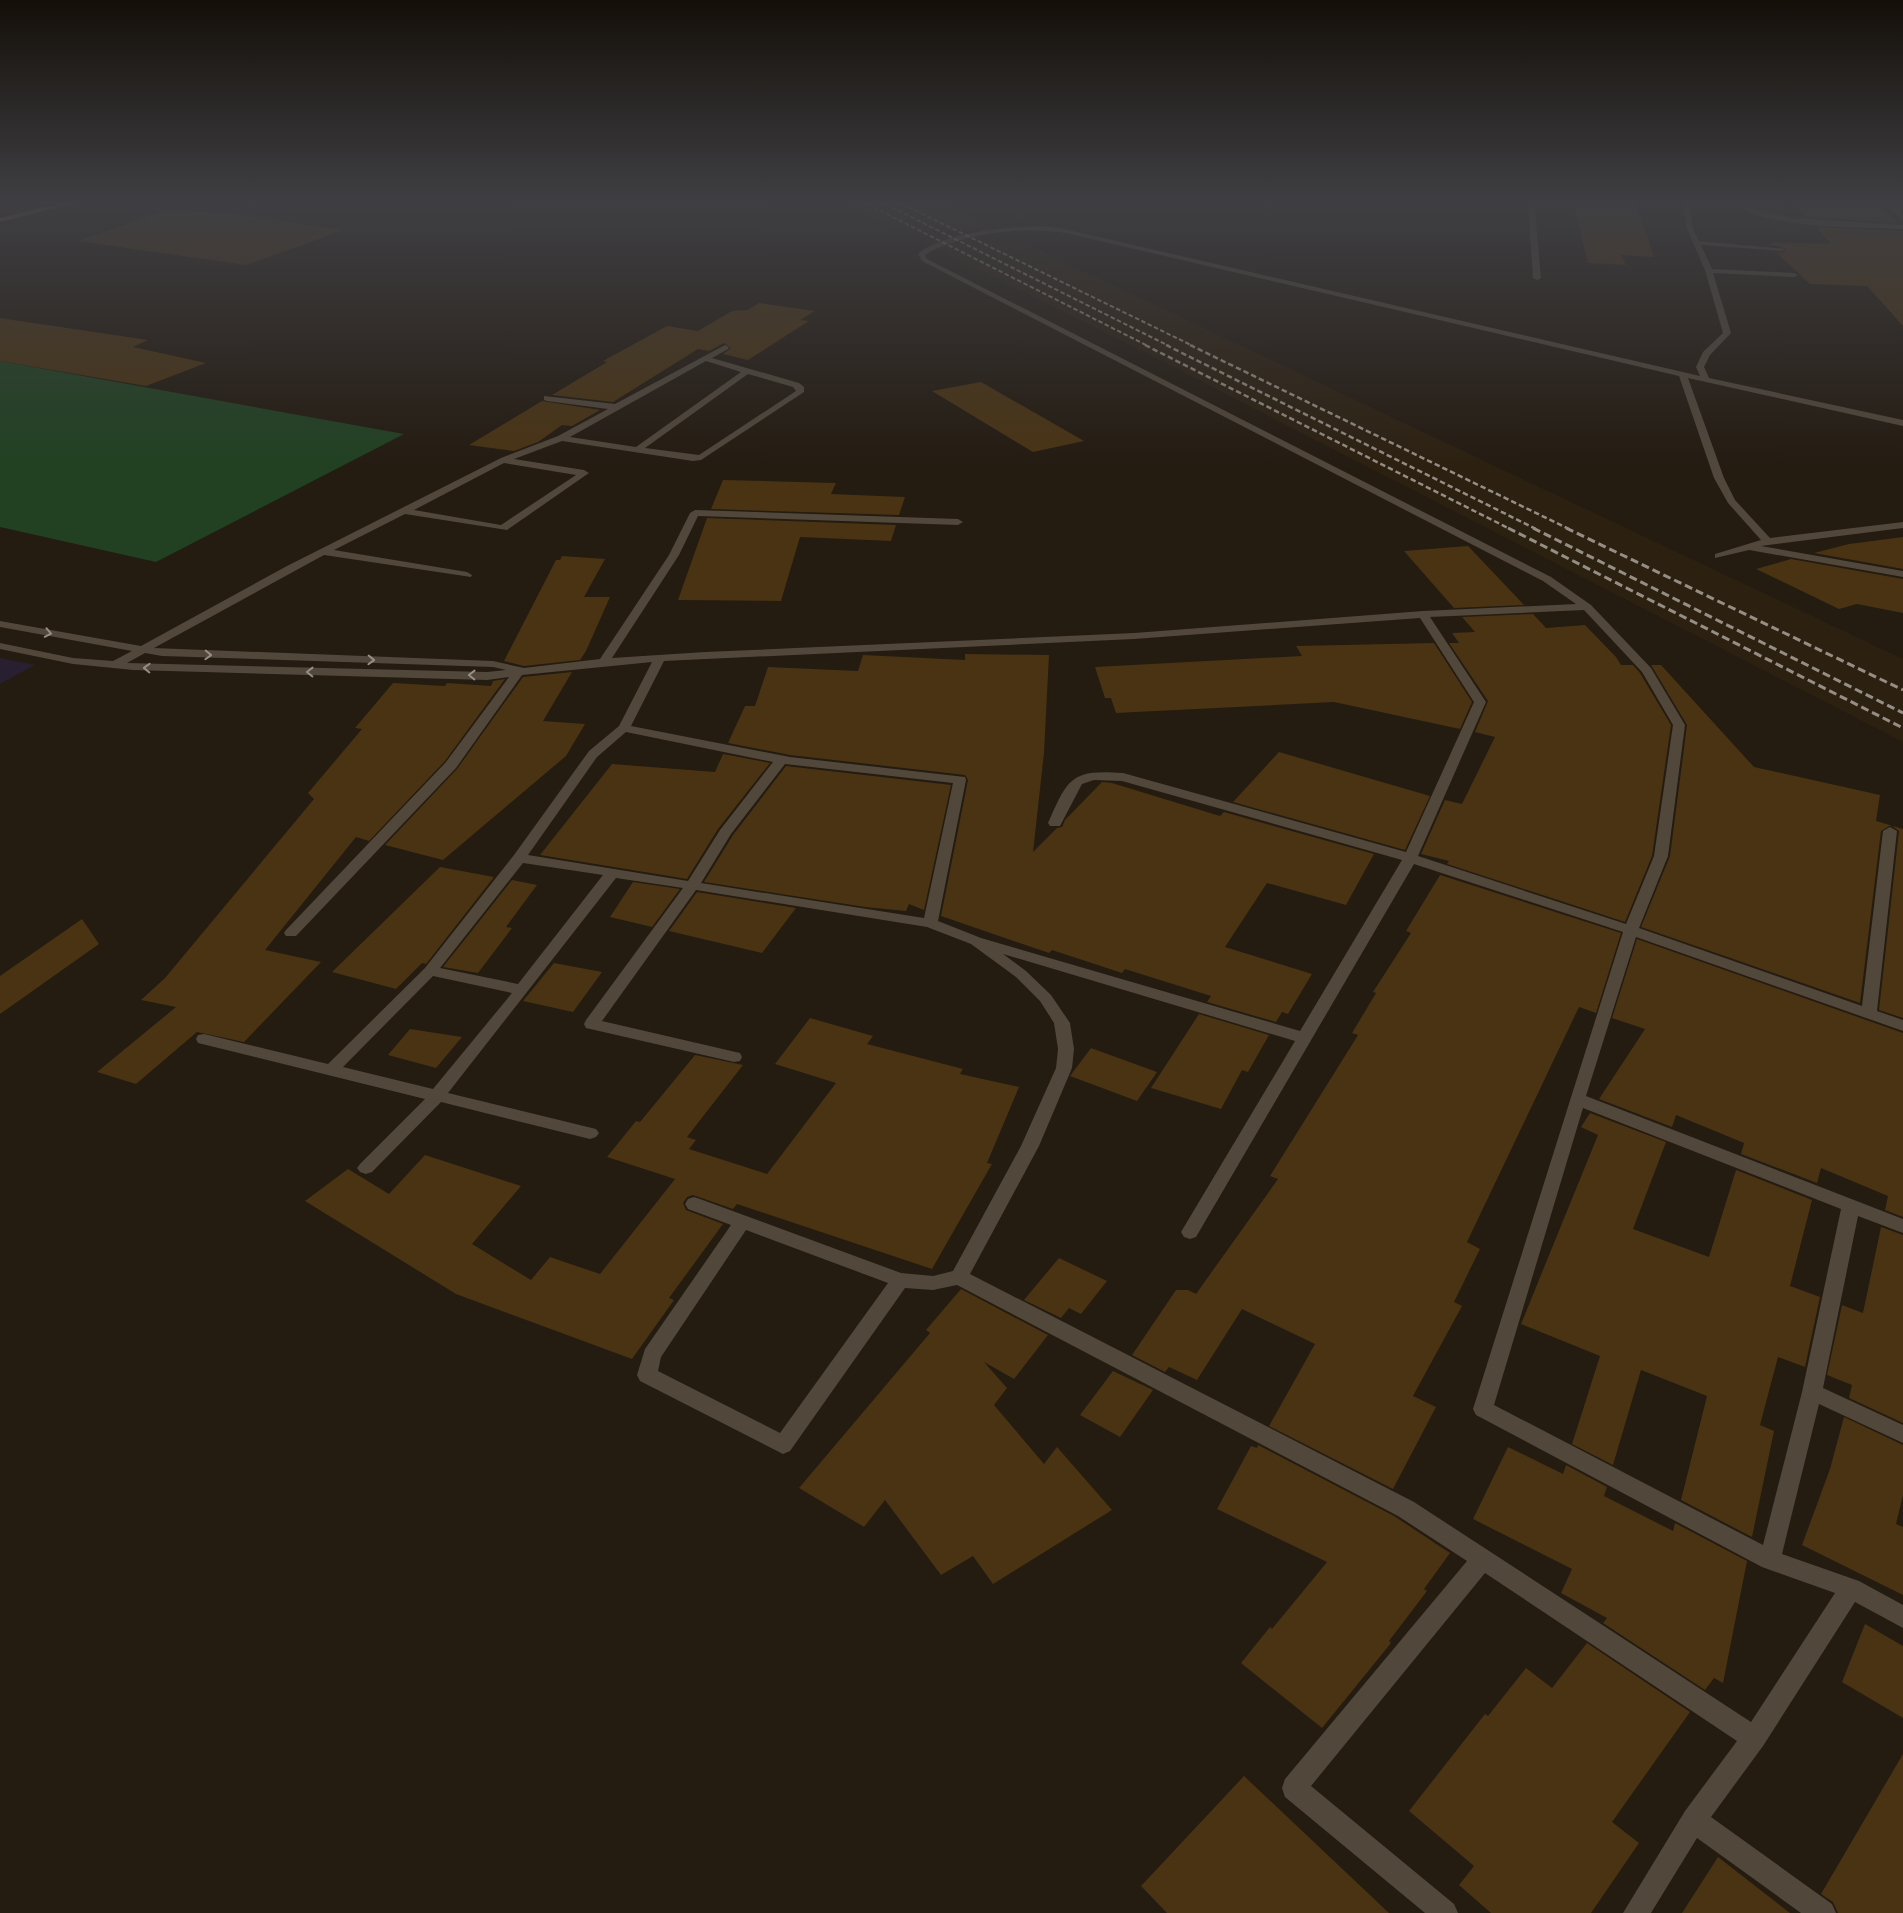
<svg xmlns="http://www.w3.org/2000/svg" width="1903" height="1913" font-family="'PT Sans',sans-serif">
	<rect width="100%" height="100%" fill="#241b11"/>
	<polygon fill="#2c2010" points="842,201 935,201 1903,659 1903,742 1152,356"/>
	<polygon fill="#282030" points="0,658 35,665 0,684"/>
	<polygon fill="#214122" points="0,361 404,434 156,562 0,527"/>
	<g fill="#493313">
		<polygon points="1573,201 1635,201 1654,257 1621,255 1626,265 1588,263"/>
		<polygon points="1792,201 1877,201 1897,223 1807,217"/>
		<polygon points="171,209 237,215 344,230 246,265 78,241"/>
		<polygon points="1816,227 1903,231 1903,326 1867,286 1810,284 1776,252 1783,253 1786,248 1767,244 1773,244 1771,242 1831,244"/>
		<polygon points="759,303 815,311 800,320 809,321 748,360 723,354 731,348 724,343 709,351 698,349 613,402 552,395 607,362 603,361 667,326 698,331 732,311 748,310"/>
		<polygon points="0,318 148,340 133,347 206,363 146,386 0,361"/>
		<polygon points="981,382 1084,441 1033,452 932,391"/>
		<polygon points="542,401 600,410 572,426 562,425 538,442 514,451 469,445"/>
		<polygon points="723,480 836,483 831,494 905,497 899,515 711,509"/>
		<polygon points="707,518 896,525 891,541 800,537 781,601 678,600"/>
		<polygon points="1903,537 1903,569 1814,553 1849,544"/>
		<polygon points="1468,546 1524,605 1454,608 1404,551"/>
		<polygon points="562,556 605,559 584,597 610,597 586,651 580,660 524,666 504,661 556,560 560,560"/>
		<polygon points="1791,559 1903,579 1903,613 1857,604 1839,609 1756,569"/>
		<polygon points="1533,614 1546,628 1585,625 1616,657 1621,665 1633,665 1640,673 1671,725 1652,856 1625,922 1447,864 1449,861 1421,854 1445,800 1462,804 1495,737 1475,732 1488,701 1449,643 1459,643 1452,633 1475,632 1462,617"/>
		<polygon points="1434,643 1472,702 1460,729 1334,702 1116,713 1111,698 1105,698 1095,667 1302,656 1296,646"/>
		<polygon points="965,654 1049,655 1044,753 1033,852 1057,828 1062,827 1065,820 1102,782 1112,783 1220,816 1224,812 1374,854 1346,905 1267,883 1225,947 1312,974 1288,1014 1282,1012 1276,1022 1207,1002 1211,996 1125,969 1122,973 1052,950 1049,953 941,916 968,780 965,775 790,755 728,743 745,706 755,706 768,667 858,671 863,655 965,660"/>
		<polygon points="1651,665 1661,665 1754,767 1880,795 1876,821 1903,829 1903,1018 1879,1010 1899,831 1891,825 1881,831 1860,1003 1641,927 1670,856 1687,725"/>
		<polygon points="572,672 543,721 585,724 566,756 443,860 385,845 457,769 523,677"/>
		<polygon points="505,679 445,761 369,841 356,837 265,950 321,962 244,1042 197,1032 136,1084 97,1072 176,1007 141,1000 165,978 314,799 308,793 362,729 355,728 393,683 445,686 447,683 491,686 493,681"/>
		<polygon points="1279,752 1430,796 1405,850 1233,802"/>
		<polygon points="723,754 770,763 718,829 687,879 540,855 612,764 715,772"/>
		<polygon points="786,766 951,785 924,910 909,904 906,911 865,907 704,882 733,835"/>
		<polygon points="440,867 494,877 426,964 422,963 396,989 332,972"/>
		<polygon points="1440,875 1621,933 1596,1013 1579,1007 1467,1242 1480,1249 1454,1302 1462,1306 1413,1396 1436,1407 1393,1489 1269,1426 1315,1344 1242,1309 1197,1380 1169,1367 1165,1372 1132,1355 1176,1290 1188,1290 1196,1294 1278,1179 1270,1176 1358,1035 1352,1033 1376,993 1373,992 1411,933 1406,931"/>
		<polygon points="512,880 537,885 506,927 512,928 478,973 443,967"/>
		<polygon points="633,882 680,889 652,927 610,917"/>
		<polygon points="697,892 796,908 762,953 669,931"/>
		<polygon points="82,919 99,944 0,1014 0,976"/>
		<polygon points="1637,939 1903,1033 1903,1217 1885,1210 1888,1196 1821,1168 1817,1183 1741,1154 1744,1143 1676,1115 1672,1127 1599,1099 1645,1029 1612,1018"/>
		<polygon points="554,963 602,972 573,1012 523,1001"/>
		<polygon points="1199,1014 1269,1035 1248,1072 1242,1070 1221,1109 1151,1088"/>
		<polygon points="810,1018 873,1036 867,1044 963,1069 960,1074 1019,1087 987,1163 992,1164 932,1269 737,1204 733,1209 693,1195 687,1197 683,1203 686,1210 723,1224 669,1298 674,1300 632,1359 456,1294 305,1201 348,1169 389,1194 425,1155 521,1186 472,1244 531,1280 550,1257 600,1274 675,1179 607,1157 636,1121 640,1122 695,1055 743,1065 687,1137 696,1140 689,1149 767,1174 836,1083 775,1064"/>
		<polygon points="410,1029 462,1037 436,1068 388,1055"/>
		<polygon points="1091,1048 1157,1072 1137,1101 1070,1076"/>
		<polygon points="1590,1113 1666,1142 1633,1229 1709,1257 1736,1170 1812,1200 1790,1286 1820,1297 1805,1367 1778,1357 1760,1425 1774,1431 1752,1537 1681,1500 1707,1396 1641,1370 1613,1465 1572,1444 1600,1356 1521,1324 1598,1135 1581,1127"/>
		<polygon points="1881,1227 1903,1235 1903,1423 1849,1398 1852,1385 1827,1375 1842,1305 1863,1313"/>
		<polygon points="1059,1258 1107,1281 1081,1314 1069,1308 1061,1318 1024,1300"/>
		<polygon points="961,1289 1048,1335 1014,1379 984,1362 1007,1388 994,1405 1044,1464 1057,1447 1112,1510 993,1584 973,1556 941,1575 885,1500 864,1527 799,1488 930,1333 926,1330"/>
		<polygon points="1113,1371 1153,1390 1120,1437 1080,1415"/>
		<polygon points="1844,1417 1903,1445 1903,1495 1896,1524 1903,1527 1903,1595 1802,1545 1830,1469"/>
		<polygon points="1258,1445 1394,1516 1450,1553 1424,1589 1427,1591 1389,1641 1391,1643 1322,1728 1241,1663 1270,1627 1272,1629 1327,1562 1217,1509 1251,1446 1257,1448"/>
		<polygon points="1508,1447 1563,1474 1566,1465 1607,1487 1604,1496 1673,1531 1675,1523 1747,1561 1723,1683 1714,1678 1705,1690 1603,1623 1607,1618 1561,1593 1572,1569 1473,1519"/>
		<polygon points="1865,1624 1903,1646 1903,1718 1842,1682"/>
		<polygon points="1587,1643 1690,1712 1612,1822 1639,1843 1591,1913 1491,1913 1459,1885 1474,1866 1409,1811 1485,1714 1488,1716 1526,1668 1552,1688"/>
		<polygon points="1903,1754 1903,1913 1838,1913 1833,1902 1821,1894"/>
		<polygon points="1244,1776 1389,1913 1167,1913 1141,1886"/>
		<polygon points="1718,1857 1790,1913 1682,1913"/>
	</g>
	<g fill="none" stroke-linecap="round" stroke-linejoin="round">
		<g fill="#51473b" fill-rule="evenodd">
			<polygon points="1528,201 1534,201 1541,278 1537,280 1533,278"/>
			<path d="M1683,201H1689L1693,229L1699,241L1785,249L1782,251L1701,245L1712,269L1794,273L1798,275L1794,277L1713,273L1731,333L1710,355L1704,367L1709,378L1903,420V426L1688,378L1724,478L1735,500L1770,538L1903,522V528L1761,546L1903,571V577L1749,550L1715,558V554L1761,540L1728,503L1714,478L1679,376L1066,233C1025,226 961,233 925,255L927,259L1551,577L1591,605L1651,668L1685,725L1668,856L1639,928L1862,1006L1883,831L1890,827L1897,831L1877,1011L1903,1020V1031L1636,937L1586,1096L1903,1219V1233L1858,1216L1823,1388L1903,1425V1443L1819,1404L1782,1554L1859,1581L1903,1605V1628L1855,1602L1763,1746L1711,1817L1832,1904L1836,1913H1801L1697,1838L1651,1913H1623L1685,1811L1737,1741L1485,1573L1311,1786L1454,1904L1458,1913H1425L1285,1797L1282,1788L1285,1779L1467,1561L1398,1516L957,1285L933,1290L905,1288L790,1451L783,1454L640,1381L637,1375L645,1349L731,1225L688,1209L685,1204L688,1199L694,1197L700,1199L901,1273L933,1276L953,1271L1021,1146L1056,1068L1058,1049L1054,1023L1040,1001L1016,977L971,944L927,927L696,890L602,1021L740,1053L742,1057L740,1061L734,1062L586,1028L584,1024L586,1020L683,888L616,878L448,1093L596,1129L599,1133L596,1137L590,1139L441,1102L372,1172L366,1174L360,1172L357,1168L360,1164L425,1099L198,1043L196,1039L198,1035L204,1034L328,1064L425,968L514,855L589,751L619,726L652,662L522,675L456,768L296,936H286L284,933L286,930L446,762L509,677L487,680L133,670L73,664L0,649V643L73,658L113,661L132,651L0,627V621L141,646L287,566L501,458L558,436L608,409L547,401L544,400V396L615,404L725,345L729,347L728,349L712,358L799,383L804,387V392L701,460L693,461L562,441L514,459L584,470L589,473L507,530L405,514L334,550L467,572L472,575L471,577L324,555L154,648L493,661L524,668L600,659L669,555L690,513L695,510L958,519L963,522L958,525L698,516L679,555L612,658L705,652L1134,633L1423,611L1576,604L1543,581L922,261L918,254C943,231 1027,223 1060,228L1700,376L1696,367L1703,352L1723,333L1705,270L1687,229ZM706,361L741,372L636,447L570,437ZM748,374L793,387L796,391L699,455L645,448ZM504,463L576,475L501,525L414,510ZM1584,610L1642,672L1673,725L1654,856L1626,924L1418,856L1486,702L1430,617ZM1420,618L1474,702L1406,852L1123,773C1071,769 1068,778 1048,823L1050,826H1060L1082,784L1094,780L1122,781L1402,860L1300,1031L981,938L938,921L966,780L965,777L790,757L631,726L664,661L1134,639ZM145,653L162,656L493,667L506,670L487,672L127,663ZM626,732L773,762L720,830L688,881L528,855L597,757ZM785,764L953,783L924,918L701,883L731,834ZM523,863L603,875L518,984L440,968ZM1414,864L1623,932L1473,1409L1476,1415L1762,1567L1835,1593L1751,1722L1414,1502L970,1274L1039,1146L1072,1068L1074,1049L1070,1023L1051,995L1026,971L1003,954L1295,1041L1181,1232L1184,1237L1190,1239L1196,1237ZM433,976L512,993L433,1089L343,1067ZM1583,1108L1841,1209L1802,1392L1763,1545L1494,1405ZM746,1230L888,1283L780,1433L658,1371L661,1357Z"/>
			<path d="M1729,201H1737L1751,208L1791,218L1903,225V229C1857,227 1765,230 1729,201Z"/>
			<path d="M1881,201C1892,201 1903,208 1903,220Z"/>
		</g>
		<polygon fill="#9e6451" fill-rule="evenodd" points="72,201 82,201 0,222 0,218"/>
		<g stroke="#958e85" stroke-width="2" stroke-dasharray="4.5 2.5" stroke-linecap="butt">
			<polyline points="861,201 1148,346"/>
			<polyline points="879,201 1169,346"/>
			<polyline points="896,201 1193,346"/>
		</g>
		<g stroke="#958e85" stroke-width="2.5" stroke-dasharray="5.5 3" stroke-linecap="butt">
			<polyline points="1145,345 1510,529"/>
			<polyline points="1166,345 1536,529"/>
			<polyline points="1190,345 1569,529"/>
		</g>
		<g stroke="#958e85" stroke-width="3" stroke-dasharray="8 4" stroke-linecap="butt">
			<polyline points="1508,528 1903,728"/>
			<polyline points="1533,528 1903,713"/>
			<polyline points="1566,528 1903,690"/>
		</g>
	</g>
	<defs><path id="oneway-chevron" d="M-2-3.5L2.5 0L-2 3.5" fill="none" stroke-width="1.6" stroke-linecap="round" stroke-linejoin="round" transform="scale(1.25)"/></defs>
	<g stroke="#968e85">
		<use href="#oneway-chevron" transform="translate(48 633) rotate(11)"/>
		<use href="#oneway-chevron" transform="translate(208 655) rotate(2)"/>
		<use href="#oneway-chevron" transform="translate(371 660) rotate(2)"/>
		<use href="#oneway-chevron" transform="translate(147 668) rotate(-178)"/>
		<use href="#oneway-chevron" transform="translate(310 672) rotate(-179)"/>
		<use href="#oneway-chevron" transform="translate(472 675) rotate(-179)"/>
	</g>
	<linearGradient id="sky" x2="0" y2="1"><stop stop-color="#140f09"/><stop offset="0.43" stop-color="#3f3f43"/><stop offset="1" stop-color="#3f3f43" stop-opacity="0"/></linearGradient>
	<rect width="1903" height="469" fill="url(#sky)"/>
</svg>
